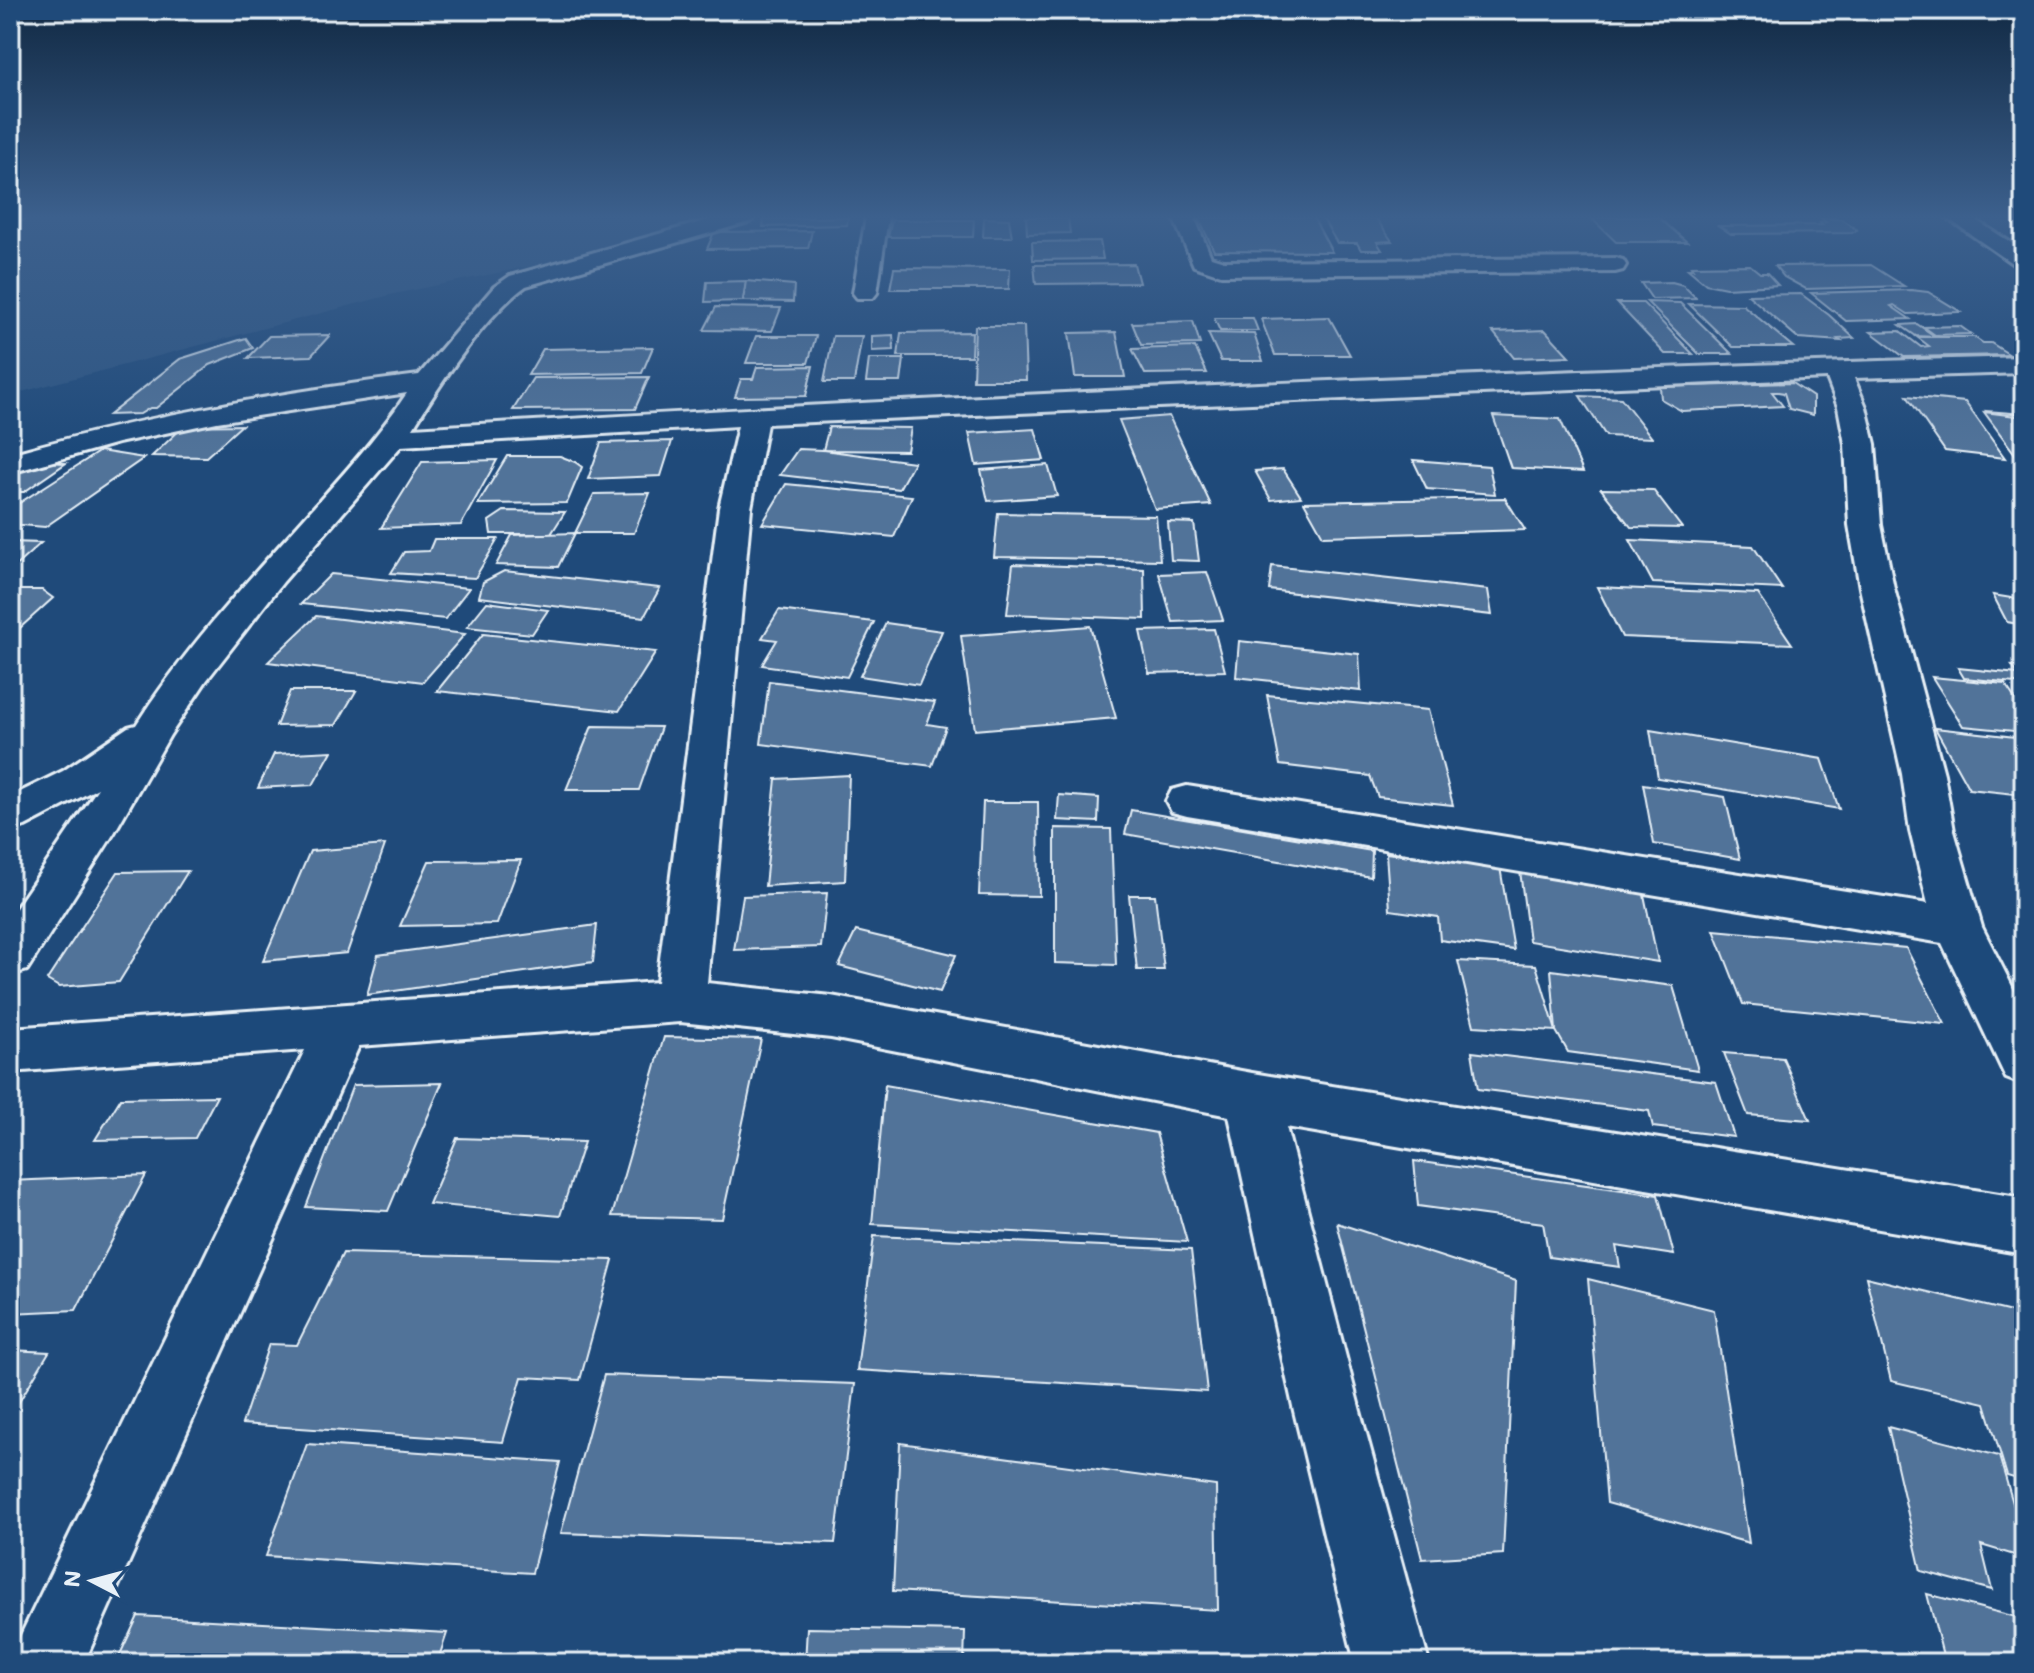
<svg xmlns="http://www.w3.org/2000/svg" width="2034" height="1673" font-family="Mali,sans-serif">
	<rect width="100%" height="100%" fill="#1f4a7a"/>
	<filter id="ink" filterUnits="userSpaceOnUse"><feTurbulence type="fractalNoise" baseFrequency=".0125" numOctaves="2"/><feDisplacementMap in="SourceGraphic" scale="16" xChannelSelector="R" yChannelSelector="G"/><feConvolveMatrix kernelMatrix="1 2 1 2 8 2 1 2 1" color-interpolation-filters="sRGB"/></filter>
	<g filter="url(#ink)">
		<polygon fill="#2e5683" points="10,217 710,217 546,263 394,294 10,395"/>
		<g fill="#517399" stroke="#e8f1f8" stroke-width="2">
			<polygon points="848,217 847,225 763,227 764,219"/>
			<polygon points="1026,217 1068,217 1070,233 1027,234"/>
			<polygon points="1198,217 1313,217 1332,252 1214,251"/>
			<polygon points="1332,217 1375,217 1392,241 1377,242 1382,250 1361,250 1357,243 1337,243 1323,219"/>
			<polygon points="1590,217 1658,217 1687,242 1616,242"/>
			<polygon points="984,218 1009,219 1012,237 983,237"/>
			<polygon points="1820,218 1841,219 1857,230 1852,233 1731,234 1719,226 1822,225 1820,223 1826,222"/>
			<polygon points="892,220 974,220 973,237 888,237"/>
			<polygon points="812,231 808,248 707,249 714,232"/>
			<polygon points="1100,241 1103,259 1033,260 1032,242"/>
			<polygon points="1134,264 1139,283 1036,284 1034,265"/>
			<polygon points="1750,265 1760,273 1767,273 1778,285 1726,288 1706,284 1688,269 1693,269 1691,266"/>
			<polygon points="1871,265 1904,286 1806,289 1784,277 1775,266"/>
			<polygon points="894,268 1010,269 1009,289 890,289"/>
			<polygon points="746,281 743,301 705,302 707,282"/>
			<polygon points="746,281 794,285 793,302 743,301"/>
			<polygon points="1672,282 1683,285 1696,298 1652,299 1641,283"/>
			<polygon points="1911,290 1928,292 1961,312 1908,314 1894,305 1891,306 1910,319 1846,321 1811,293"/>
			<polygon points="1801,294 1829,315 1854,338 1838,339 1841,341 1798,338 1748,295"/>
			<polygon points="1647,302 1680,303 1732,354 1699,354"/>
			<polygon points="1617,303 1643,303 1693,354 1665,354"/>
			<polygon points="1689,304 1743,305 1793,347 1733,347"/>
			<polygon points="716,307 781,308 772,331 704,330"/>
			<polygon points="1329,317 1350,355 1275,355 1261,319"/>
			<polygon points="1214,318 1253,318 1258,331 1220,331"/>
			<polygon points="1193,321 1200,344 1141,345 1132,323"/>
			<polygon points="1917,324 1936,337 1916,336 1900,325"/>
			<polygon points="975,326 1024,326 1026,380 973,380"/>
			<polygon points="1960,326 1971,334 1935,335 1924,327"/>
			<polygon points="1545,330 1569,356 1514,358 1493,332"/>
			<polygon points="1900,331 1921,347 1929,346 1917,337 1974,337 1983,343 1991,343 2010,355 1904,357 1871,332"/>
			<polygon points="972,332 971,356 898,356 901,333"/>
			<polygon points="1116,332 1125,377 1075,377 1069,333"/>
			<polygon points="1208,333 1254,334 1263,361 1221,361"/>
			<polygon points="330,335 311,356 248,358 269,336"/>
			<polygon points="893,335 894,350 872,351 872,336"/>
			<polygon points="756,336 816,336 808,363 746,363"/>
			<polygon points="833,336 862,336 854,382 824,382"/>
			<polygon points="246,338 253,348 210,365 156,408 150,408 140,414 109,415 180,359"/>
			<polygon points="653,347 642,373 528,375 543,349"/>
			<polygon points="1195,347 1207,373 1145,374 1132,349"/>
			<polygon points="869,359 904,359 901,382 866,382"/>
			<polygon points="813,366 806,396 735,397 741,379 753,379 757,367"/>
			<polygon points="649,377 635,409 513,410 533,378"/>
			<polygon points="1792,383 1813,397 1813,415 1789,409 1784,393 1778,392 1772,392 1783,406 1682,411 1661,399 1660,387"/>
			<polygon points="1580,396 1621,398 1652,438 1606,436"/>
			<polygon points="1907,396 1965,402 2005,458 1945,451"/>
			<polygon points="1986,411 2024,414 2024,457"/>
			<polygon points="1984,412 2024,417 2024,459 2018,458"/>
			<polygon points="1169,416 1211,505 1155,509 1119,420"/>
			<polygon points="1493,416 1560,419 1583,472 1511,468"/>
			<polygon points="242,425 206,457 152,456 184,426"/>
			<polygon points="829,427 911,428 907,451 823,450"/>
			<polygon points="1035,429 1044,460 976,465 969,433"/>
			<polygon points="672,441 661,476 588,479 601,443"/>
			<polygon points="798,449 823,450 914,462 899,489 780,475"/>
			<polygon points="100,451 144,458 45,527 10,524 10,509"/>
			<polygon points="507,456 560,456 575,462 582,467 567,503 478,504"/>
			<polygon points="497,460 461,525 381,528 422,462"/>
			<polygon points="1413,460 1489,466 1495,494 1427,489"/>
			<polygon points="23,461 66,463 24,492 10,492 10,469"/>
			<polygon points="1048,465 1057,496 988,501 981,470"/>
			<polygon points="1283,469 1301,497 1271,500 1255,471"/>
			<polygon points="786,484 912,496 894,537 762,524"/>
			<polygon points="1601,489 1653,490 1682,528 1631,527"/>
			<polygon points="650,493 634,533 575,533 594,494"/>
			<polygon points="1505,498 1525,530 1323,536 1304,502"/>
			<polygon points="504,511 565,512 551,534 491,534 489,521"/>
			<polygon points="998,513 1156,516 1160,560 994,557"/>
			<polygon points="1168,522 1194,523 1199,561 1171,560"/>
			<polygon points="575,533 558,567 496,565 512,535"/>
			<polygon points="434,539 498,539 475,578 391,573 404,552 429,551"/>
			<polygon points="1630,540 1753,546 1782,589 1653,583"/>
			<polygon points="10,542 41,543 10,571"/>
			<polygon points="1013,564 1144,569 1145,619 1007,614"/>
			<polygon points="1272,566 1488,590 1492,615 1269,590"/>
			<polygon points="504,571 660,588 644,617 479,597 483,582"/>
			<polygon points="1207,572 1223,620 1173,622 1159,574"/>
			<polygon points="331,574 469,588 445,619 301,604"/>
			<polygon points="1597,587 1758,594 1792,644 1622,637"/>
			<polygon points="10,590 42,590 53,598 10,637"/>
			<polygon points="1993,595 2024,600 2024,625 2007,622"/>
			<polygon points="487,602 548,610 532,634 467,627"/>
			<polygon points="779,610 874,622 847,677 762,665 777,640 762,638"/>
			<polygon points="316,616 465,634 423,682 268,662"/>
			<polygon points="886,623 942,631 919,685 860,676"/>
			<polygon points="1090,626 1116,718 975,730 961,636"/>
			<polygon points="1214,629 1225,671 1149,673 1140,631"/>
			<polygon points="483,634 656,652 619,711 437,691"/>
			<polygon points="1239,641 1359,654 1361,691 1236,677"/>
			<polygon points="2012,666 2024,667 2024,684 1964,678 1958,668 2018,674"/>
			<polygon points="1932,677 2005,684 2024,712 2024,732 1963,726"/>
			<polygon points="769,681 935,702 927,724 946,727 932,766 761,744"/>
			<polygon points="290,691 356,691 336,725 276,726"/>
			<polygon points="1267,695 1428,710 1453,805 1378,797 1370,776 1280,765"/>
			<polygon points="592,726 661,727 639,790 566,790"/>
			<polygon points="1935,728 2024,738 2024,795 1969,789"/>
			<polygon points="1650,730 1822,759 1839,809 1658,778"/>
			<polygon points="332,751 313,785 258,788 274,754"/>
			<polygon points="849,775 845,881 765,886 776,779"/>
			<polygon points="1643,784 1725,797 1740,859 1654,844"/>
			<polygon points="1059,795 1099,798 1098,822 1057,820"/>
			<polygon points="983,802 1038,802 1039,896 979,895"/>
			<polygon points="1131,810 1372,851 1371,877 1125,834"/>
			<polygon points="1055,828 1111,829 1116,965 1055,963"/>
			<polygon points="385,845 347,953 263,961 310,851"/>
			<polygon points="1386,853 1500,867 1514,950 1440,940 1438,917 1390,910"/>
			<polygon points="521,860 497,924 400,926 429,861"/>
			<polygon points="188,871 119,982 59,987 47,980 118,872"/>
			<polygon points="1520,871 1643,890 1658,962 1529,941"/>
			<polygon points="827,893 821,947 734,950 743,896"/>
			<polygon points="1129,895 1155,895 1164,970 1137,970"/>
			<polygon points="597,925 593,962 367,995 378,955"/>
			<polygon points="1714,930 1906,948 1945,1024 1743,1004"/>
			<polygon points="856,931 956,955 940,992 839,966"/>
			<polygon points="1458,961 1536,965 1556,1031 1474,1026"/>
			<polygon points="1551,970 1673,986 1698,1070 1568,1052 1556,1031"/>
			<polygon points="664,1037 761,1039 722,1219 612,1216"/>
			<polygon points="1472,1052 1716,1082 1734,1137 1653,1127 1649,1111 1478,1089"/>
			<polygon points="1724,1053 1783,1058 1810,1120 1748,1115"/>
			<polygon points="442,1083 388,1211 306,1207 353,1085"/>
			<polygon points="885,1085 1156,1133 1187,1242 872,1224"/>
			<polygon points="217,1096 195,1138 95,1140 121,1098"/>
			<polygon points="457,1138 584,1142 560,1216 429,1204"/>
			<polygon points="1414,1161 1658,1195 1674,1255 1616,1246 1620,1267 1549,1257 1543,1223 1418,1206"/>
			<polygon points="146,1175 76,1310 10,1313 10,1181"/>
			<polygon points="1337,1223 1516,1281 1503,1554 1422,1559"/>
			<polygon points="874,1236 1191,1250 1207,1392 857,1370"/>
			<polygon points="343,1253 613,1260 580,1380 522,1377 503,1442 242,1424 269,1344 297,1345"/>
			<polygon points="1866,1277 2024,1315 2024,1481 2007,1476 1985,1403 1891,1381"/>
			<polygon points="1588,1279 1714,1310 1749,1543 1607,1503"/>
			<polygon points="10,1350 49,1352 10,1417"/>
			<polygon points="604,1375 855,1384 835,1543 561,1533"/>
			<polygon points="1888,1427 1999,1456 2024,1540 2024,1558 1981,1545 1992,1590 1921,1571"/>
			<polygon points="900,1443 1216,1486 1218,1610 893,1591"/>
			<polygon points="307,1444 560,1462 532,1573 266,1556"/>
			<polygon points="1927,1594 2024,1619 2024,1663 1945,1663"/>
			<polygon points="138,1616 447,1633 437,1663 116,1663"/>
			<polygon points="807,1628 965,1631 964,1663 805,1663"/>
		</g>
		<g fill="none" stroke-linecap="round" stroke-linejoin="round">
			<g stroke="#e8f1f8" stroke-width="6">
				<g id="minor">
					<polygon points="10,217 26,217 10,225"/>
					<path d="M719,217H755L752,221L526,286C485,315 440,384 413,428C949,396 1487,371 2024,357V373L1854,378L1866,407L1875,444L1881,525L1894,588L1944,774L1954,831L1982,927L2024,1010V1085L2006,1078L1942,943L1187,816L1172,812L1166,801L1172,790L1187,786L1928,904L1910,831L1902,774L1860,588L1849,525L1845,444L1838,407L1827,378L767,424L751,508L707,983L831,996L1252,1073L2024,1198V1254L1286,1127L1360,1411L1429,1663H1355L1294,1411L1229,1116L831,1038L680,1022L359,1046L84,1663H10L20,1637L305,1050L10,1072V1028L657,982L719,508L738,426L401,446L283,582L206,681L170,735L114,833L27,970L10,975V917L98,788L25,826L10,831V797L63,771L128,727L136,725C182,653 241,588 298,525C336,482 375,441 407,393L217,422L118,443L10,473V454C144,416 281,392 419,375L494,287L510,276Z"/>
					<polygon points="866,217 888,217 877,293 873,298 857,298 853,293"/>
					<polygon points="1173,217 1194,217 1211,257 1224,261 1615,258 1623,260 1626,265 1623,270 1615,272 1221,275 1194,266"/>
				</g>
			</g>
			<g stroke="#e8f1f8" stroke-width="6">
				<polygon id="primary" points="1946,217 1971,217 2024,251 2024,268 2016,266"/>
			</g>
			<use href="#minor" fill="#1f4a7a" fill-rule="evenodd"/>
			<use href="#primary" fill="#1f4a7a" fill-rule="evenodd"/>
		</g>
	</g>
	<linearGradient id="sky" x2="0" y2="1"><stop stop-color="#112943"/><stop offset="0.48" stop-color="#3c608d"/><stop offset="1" stop-color="#3c608d" stop-opacity="0"/></linearGradient>
	<rect width="2034" height="452" fill="url(#sky)"/>
	<rect width="2034" height="1673" fill="none" stroke="#1f4a7a" stroke-width="40"/>
	<rect x="20" y="20" width="1994" height="1633" fill="none" stroke="#e8f1f8" stroke-width="3" filter="url(#ink)"/>
	<g transform="translate(92 1581) rotate(276)" stroke="#1f4a7a" stroke-width="6" paint-order="stroke">
	<path d="M0-6L14 30L0 20L-14 30Z" fill="#e8f1f8"/>
	<text y="-12" font-size="22" font-weight="bold" text-anchor="middle" fill="#e8f1f8">N</text>
	</g>
</svg>
